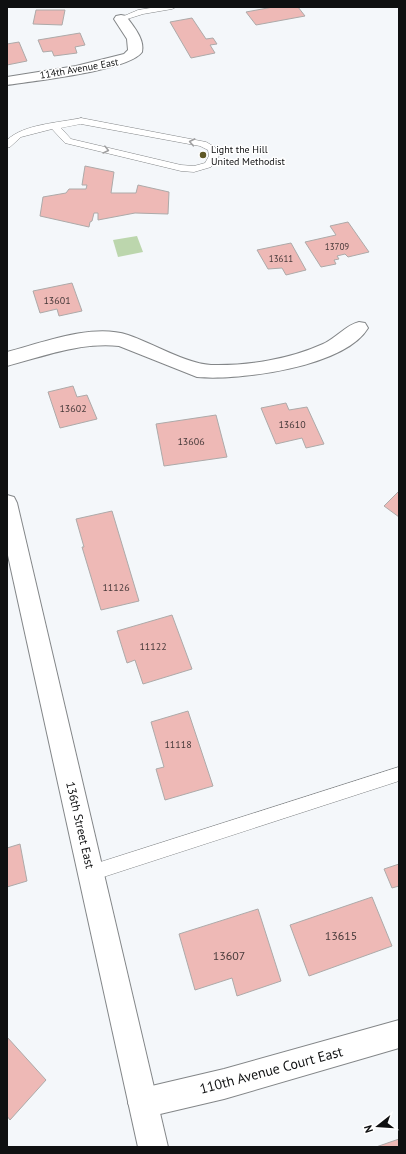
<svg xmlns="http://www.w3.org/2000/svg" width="406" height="1154" font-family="'PT Sans',sans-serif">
	<rect width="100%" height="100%" fill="#f4f7fa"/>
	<polygon fill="#bcd6ad" points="137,236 143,252 118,257 113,240"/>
	<g fill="#eeb9b6" stroke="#adaaa9">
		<polygon points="273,7 298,7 305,16 256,25 246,12"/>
		<polygon points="36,10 65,10 62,25 33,24"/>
		<polygon points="192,18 206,39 213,38 217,44 210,45 215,53 191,58 170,22"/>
		<polygon points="80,33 85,45 75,47 77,53 54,56 52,51 43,52 38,40"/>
		<polygon points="19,42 27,61 7,65 7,44"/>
		<polygon points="85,166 114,172 111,193 136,193 138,185 169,192 168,214 135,213 98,220 98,213 94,213 92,221 90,222 89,227 40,216 43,197 66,193 69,189 86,189 87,185 82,185"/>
		<polygon points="348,222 369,252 348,257 345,254 337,256 339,259 334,260 336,264 321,267 305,242 336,235 330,226"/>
		<polygon points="291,243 306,270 286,275 282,268 268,269 257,250"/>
		<polygon points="72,283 82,311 59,316 57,309 40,313 33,291"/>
		<polygon points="73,386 77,397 87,395 97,419 60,428 48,392"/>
		<polygon points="286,403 289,410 307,407 324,444 306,448 302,438 276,444 261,408"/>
		<polygon points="216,415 227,457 164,466 156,424"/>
		<polygon points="399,491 399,517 384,506"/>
		<polygon points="112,511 139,601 101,610 82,547 84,547 76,519"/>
		<polygon points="172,615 192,669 143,684 135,660 127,663 117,631"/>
		<polygon points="188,711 213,786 165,800 156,769 164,767 151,722"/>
		<polygon points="20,844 27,881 7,887 7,848"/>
		<polygon points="399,864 399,886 392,888 384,869"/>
		<polygon points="372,897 392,946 309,976 290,925"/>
		<polygon points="258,909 281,981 237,996 232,978 195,990 179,934"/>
		<polygon points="7,1037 46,1080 10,1120 7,1116"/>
		<polygon points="399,1139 399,1147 376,1147"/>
	</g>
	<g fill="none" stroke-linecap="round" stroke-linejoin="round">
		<g stroke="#838688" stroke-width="1">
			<g id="service">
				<polygon points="157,7 176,7 172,9 143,14 121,21 117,19 138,10"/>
				<path d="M81,118L206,142L215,147L219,156L211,167L194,172L181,171L65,143L52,129L21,137L10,147L7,148V140C24,124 58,123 81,118ZM81,124L200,146L208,150L209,156L205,163L194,166L181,165L71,139L61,128Z"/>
				<polygon points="399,767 399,781 91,881 85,879 83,873 85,867 91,865"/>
			</g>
		</g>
		<g stroke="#838688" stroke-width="2">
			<g id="minor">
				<path d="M121,15L126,16C133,26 145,39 142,52C129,71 32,81 7,85V77L76,66L124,54L128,50L127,39L114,19L116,16Z"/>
				<path d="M359,322L365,323L368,328C345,367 239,381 197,377L119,346C81,342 44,356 7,366V352C42,343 92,323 128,335C152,343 187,364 211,365C248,366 290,359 323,344C336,338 346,325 359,322Z"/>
				<polygon points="399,1020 399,1048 224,1099 143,1118 133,1113 128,1103 133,1093 143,1088 224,1069"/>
			</g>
		</g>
		<g stroke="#838688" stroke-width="2">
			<polygon id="tertiary" points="7,495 14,497 17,503 168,1147 138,1147 7,551"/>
		</g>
		<use href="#service" fill="#fff" fill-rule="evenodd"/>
		<use href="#minor" fill="#fff" fill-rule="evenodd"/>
		<use href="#tertiary" fill="#fff" fill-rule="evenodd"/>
	</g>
	<defs><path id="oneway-chevron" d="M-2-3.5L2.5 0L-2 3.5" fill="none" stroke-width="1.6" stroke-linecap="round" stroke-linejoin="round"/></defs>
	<g stroke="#9f9fa0">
		<use href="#oneway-chevron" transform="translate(192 142) rotate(-169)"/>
		<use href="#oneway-chevron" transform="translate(106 150) rotate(14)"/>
	</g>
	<circle fill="#5f5825" stroke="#fff" stroke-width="1.5" cx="203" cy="155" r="4"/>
	<g text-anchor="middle" stroke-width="3" stroke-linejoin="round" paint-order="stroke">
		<g font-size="9" fill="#473a3a">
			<text x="337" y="250">13709</text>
			<text x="281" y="262">13611</text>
		</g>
		<g font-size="10" fill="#0f1011" stroke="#fff">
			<text transform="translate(79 68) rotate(-10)" y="4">114th Avenue East</text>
		</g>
		<g font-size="10" fill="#0f1011" stroke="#fff" text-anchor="start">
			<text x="211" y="153">Light the Hill<tspan x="211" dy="12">United Methodist</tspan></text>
		</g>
		<g font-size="10" fill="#473a3a">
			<text x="57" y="304">13601</text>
			<text x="73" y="412">13602</text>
			<text x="292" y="428">13610</text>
			<text x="191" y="445">13606</text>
			<text x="116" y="591">11126</text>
			<text x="153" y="650">11122</text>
			<text x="178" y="748">11118</text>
		</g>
		<g font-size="12" fill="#0f1011" stroke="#fff">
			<text transform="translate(80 825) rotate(77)" y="4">136th Street East</text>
		</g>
		<g font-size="12" fill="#473a3a">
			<text x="341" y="940">13615</text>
			<text x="229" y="960">13607</text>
		</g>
		<g font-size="14" fill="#0f1011" stroke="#fff">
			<text transform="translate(271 1070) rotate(-15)" y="5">110th Avenue Court East</text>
		</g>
	</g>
	<rect width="406" height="1154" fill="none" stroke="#0f1011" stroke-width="16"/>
	<g transform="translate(378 1126) rotate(253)" stroke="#ffffff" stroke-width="3" paint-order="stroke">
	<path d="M0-3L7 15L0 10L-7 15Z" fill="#0f1011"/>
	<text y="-6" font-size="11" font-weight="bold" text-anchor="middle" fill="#0f1011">N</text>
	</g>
</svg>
